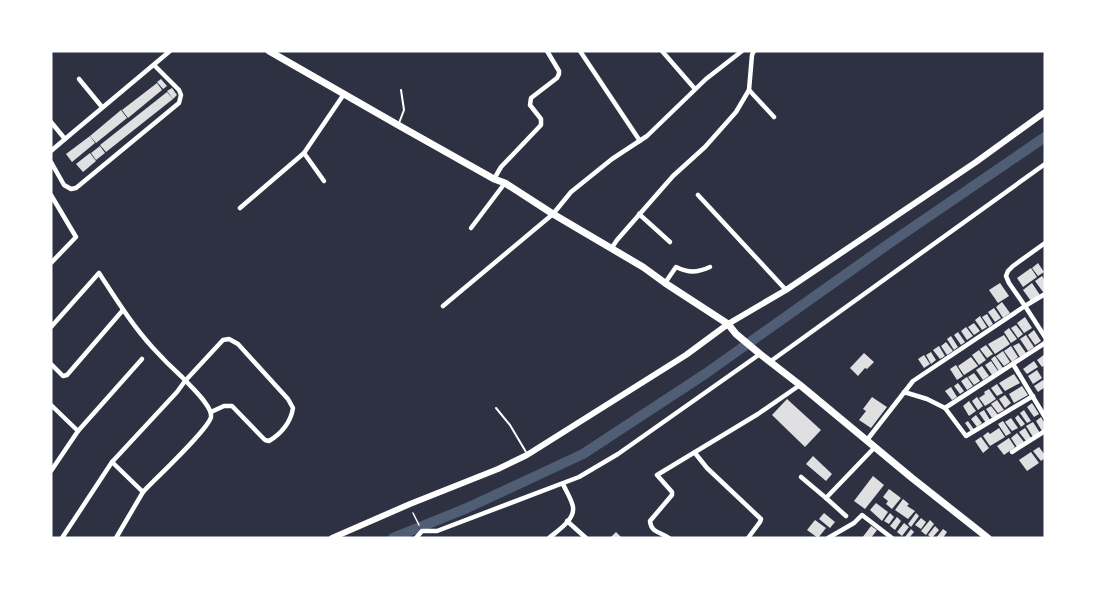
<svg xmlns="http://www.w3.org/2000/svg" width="1096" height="589" font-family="'Fira Sans',sans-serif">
	<rect width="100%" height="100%" fill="#2d3142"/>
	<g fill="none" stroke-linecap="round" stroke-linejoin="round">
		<polyline stroke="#4f5d75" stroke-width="10" points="393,538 467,508 583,454 705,374 887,245 1045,137"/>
	</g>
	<g fill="#e0e0e3">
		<polygon points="161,79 167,86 163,89 157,82"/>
		<polygon points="157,83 162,90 128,118 122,110"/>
		<polygon points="172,88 177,95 173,99 167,91"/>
		<polygon points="167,92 173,99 106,152 100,145"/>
		<polygon points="121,110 127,118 96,143 90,136"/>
		<polygon points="90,136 95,143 72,162 66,154"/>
		<polygon points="100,146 105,153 96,160 91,153"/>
		<polygon points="90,153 96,161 83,172 76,164"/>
		<polygon points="1038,263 1044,272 1038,276 1032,268"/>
		<polygon points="1031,268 1037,277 1023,287 1017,278"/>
		<polygon points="1042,276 1045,281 1045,291 1043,292 1035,281"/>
		<polygon points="1000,283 1009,296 998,303 989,290"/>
		<polygon points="1032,283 1040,295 1031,301 1023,290"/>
		<polygon points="1002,302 1010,313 1003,318 996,307"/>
		<polygon points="994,308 1001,318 995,322 988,312"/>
		<polygon points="987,314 993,324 989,327 982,317"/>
		<polygon points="980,316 987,327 982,330 975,320"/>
		<polygon points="1025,317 1032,328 1024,333 1017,323"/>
		<polygon points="974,323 980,331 974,335 968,327"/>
		<polygon points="1016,325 1023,334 1018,338 1011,328"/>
		<polygon points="966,327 973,336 967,340 961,331"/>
		<polygon points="1009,328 1017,339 1011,343 1004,332"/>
		<polygon points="1034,330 1041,341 1035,345 1028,335"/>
		<polygon points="958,332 965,342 961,345 954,335"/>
		<polygon points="1004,335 1010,344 995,354 988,344"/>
		<polygon points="1026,335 1034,347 1028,351 1020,339"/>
		<polygon points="951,336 958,347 954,350 947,339"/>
		<polygon points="946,342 953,351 947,355 941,346"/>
		<polygon points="1019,343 1026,353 1020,357 1013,346"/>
		<polygon points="986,345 993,354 987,358 980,349"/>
		<polygon points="939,346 945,356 940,359 933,350"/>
		<polygon points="1011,346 1018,357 1012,362 1004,351"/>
		<polygon points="979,350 986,360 979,365 972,355"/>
		<polygon points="1003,351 1010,362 1004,366 996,356"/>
		<polygon points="931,352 936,360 931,364 926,355"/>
		<polygon points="864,353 874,362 867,369 865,368 858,376 850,368"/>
		<polygon points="1045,354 1045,365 1042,367 1037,360"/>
		<polygon points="924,355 930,364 924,368 918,359"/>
		<polygon points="995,356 1003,368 999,371 991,359"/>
		<polygon points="971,357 978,366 964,375 958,366"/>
		<polygon points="991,361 998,371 992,375 985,365"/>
		<polygon points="1034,361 1038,367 1027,374 1023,369"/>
		<polygon points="956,365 963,376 957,380 950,369"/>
		<polygon points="982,366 989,376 983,380 976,370"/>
		<polygon points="1037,370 1042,378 1033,384 1028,376"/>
		<polygon points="974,373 980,381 974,385 968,377"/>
		<polygon points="1014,374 1020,383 1005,391 999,383"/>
		<polygon points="967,377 973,386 967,390 961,381"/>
		<polygon points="1043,380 1045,382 1045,387 1038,392 1034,386"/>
		<polygon points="958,383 964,391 960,394 954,386"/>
		<polygon points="997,384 1003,393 997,396 991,388"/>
		<polygon points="1022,386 1028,395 1014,403 1009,394"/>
		<polygon points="951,387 957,397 952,400 945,391"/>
		<polygon points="989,389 996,399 990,403 989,402 990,403 985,406 979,398 985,394 984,392"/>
		<polygon points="1005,395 1011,403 1005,408 999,399"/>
		<polygon points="872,397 887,407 871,428 859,420 866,411 863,409"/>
		<polygon points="977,397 983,406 978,410 972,401"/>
		<polygon points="787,399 821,430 805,447 772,415"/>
		<polygon points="997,400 1004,410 998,413 991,404"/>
		<polygon points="969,401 976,411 969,416 963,406"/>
		<polygon points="1032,403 1039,414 1034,417 1027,407"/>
		<polygon points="991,406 998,415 992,418 986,409"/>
		<polygon points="984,410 990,420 986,423 979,413"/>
		<polygon points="1024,410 1031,421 1027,423 1020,413"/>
		<polygon points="976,415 982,423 977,427 971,419"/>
		<polygon points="1018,415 1025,424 1021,427 1015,418"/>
		<polygon points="1041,417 1045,424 1045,429 1042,431 1036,421"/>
		<polygon points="1011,418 1018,428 1012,431 1005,422"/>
		<polygon points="968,421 975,431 972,433 965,423"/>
		<polygon points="1003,421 1011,433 1006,436 998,424"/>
		<polygon points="1033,422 1040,433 1033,437 1026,426"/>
		<polygon points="999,428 1005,437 990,446 983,436 988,432 990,434"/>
		<polygon points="1025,428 1031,438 1026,441 1019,432"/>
		<polygon points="1017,433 1024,442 1017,447 1011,438"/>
		<polygon points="981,437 989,448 983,453 975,441"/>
		<polygon points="1009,438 1015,447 1004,455 997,446"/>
		<polygon points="1039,447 1045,455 1045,458 1041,461 1033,451"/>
		<polygon points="1031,452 1039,463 1027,471 1019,460"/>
		<polygon points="813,456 832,474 826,481 806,464"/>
		<polygon points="873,476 884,485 865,509 854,501"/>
		<polygon points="889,489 901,498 892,509 886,504 888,501 883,497"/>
		<polygon points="903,499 909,504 907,506 915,511 908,519 895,510"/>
		<polygon points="876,503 888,512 882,521 870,510"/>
		<polygon points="824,513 835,522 830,528 819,519"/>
		<polygon points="890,513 894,517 889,524 884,521"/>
		<polygon points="916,513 919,516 911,527 908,524"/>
		<polygon points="897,517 901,521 895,530 890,526"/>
		<polygon points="921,518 926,522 921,529 915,525"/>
		<polygon points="815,520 826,528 818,538 807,530"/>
		<polygon points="930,520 934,524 926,535 921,531"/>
		<polygon points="904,523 909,527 902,536 897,532"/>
		<polygon points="871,526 877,530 871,538 862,538"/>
		<polygon points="935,526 939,530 932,538 928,535"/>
		<polygon points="911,529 914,532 909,538 906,538 905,537"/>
		<polygon points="943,529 947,532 943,538 936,538"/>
		<polygon points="616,532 622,538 610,538"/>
	</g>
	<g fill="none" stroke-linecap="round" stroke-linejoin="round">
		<polyline stroke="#fff" stroke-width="1.5" points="413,513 419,525"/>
		<g stroke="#fff" stroke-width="2">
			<polyline points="399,123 404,110 401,90"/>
			<polyline points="496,408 510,425 526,452"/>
		</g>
		<g stroke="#fff" stroke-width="4.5">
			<polyline points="580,51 640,141"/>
			<polyline points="662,51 695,89"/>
			<polyline points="79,79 102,107"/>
			<polyline points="749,90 774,117"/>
			<polyline points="51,122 65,139 170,51"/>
			<polyline points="51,151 65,139"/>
			<polyline points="304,153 324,181"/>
			<polyline points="51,162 64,185 71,189 76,188 179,103 181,95 179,90 154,65"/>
			<polyline points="494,179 501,167 541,125 541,119 530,105 531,98 557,78 559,74 559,71 547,51"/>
			<polyline points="51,195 76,237 51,263"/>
			<polyline points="698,195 786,290"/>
			<polyline points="240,208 304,153 344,94"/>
			<polyline points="639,214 670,242"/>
			<polyline points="471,228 505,183"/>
			<polyline points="1045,243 1013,266 1008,271 1006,276 1009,283 1025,306 1045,294"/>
			<polyline points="611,249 617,240 673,176 705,147 736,112 749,90 752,55 754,51"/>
			<path d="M665,283L676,267C689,273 696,273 710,267"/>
			<polyline points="443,306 553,214 571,192 612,159 647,136 706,79 742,51"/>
			<path d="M51,327L99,273C116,299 132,325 153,348C162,358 172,368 182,377C189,385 213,406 211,417C208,430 155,479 143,492L112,462"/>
			<polyline points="771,361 1045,164"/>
			<polyline points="51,364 63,376 67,375 123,310"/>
			<polyline points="1013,364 1045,417"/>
			<polyline points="904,392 927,399 945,408 1045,343"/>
			<polyline points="51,405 78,431"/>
			<polyline points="945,408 966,436 1033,396"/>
			<polyline points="867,440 913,381 1025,306 1045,337"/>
			<polyline points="1012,452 1045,431"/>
			<polyline points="695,453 707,468 761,519 760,522 748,538"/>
			<polyline points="51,471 78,431 142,359"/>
			<polyline points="801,477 826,498"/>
			<polyline points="846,516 826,498 875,447"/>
			<polyline points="567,521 586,538"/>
			<path d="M62,538L112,462L177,392L185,381L223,340L229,339L238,344L288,399L293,408C291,422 281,434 269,441L265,440L262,437L232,406H224L211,412"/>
			<polyline points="116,538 143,492"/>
			<polyline points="416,538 422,531 437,531 579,477 618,454 760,354"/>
			<path d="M549,538C557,531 575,520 573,507C572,500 566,491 563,484"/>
			<path d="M669,538C661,532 651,533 650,521L672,495V492L657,475L758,414L800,385"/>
			<polyline points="828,538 854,523 862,515 892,538"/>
		</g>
		<polyline stroke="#fff" stroke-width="6" points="332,538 410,504 498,469 527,455 686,355 728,324 786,290 976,162 1045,112"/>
		<polyline stroke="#fff" stroke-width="7" points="269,51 398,125 494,179 505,183 553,214 643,267 665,283 728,324 736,334 760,354 800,385 912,478 988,538"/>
	</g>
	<rect width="1096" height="589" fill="none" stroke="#ffffff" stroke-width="105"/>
</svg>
